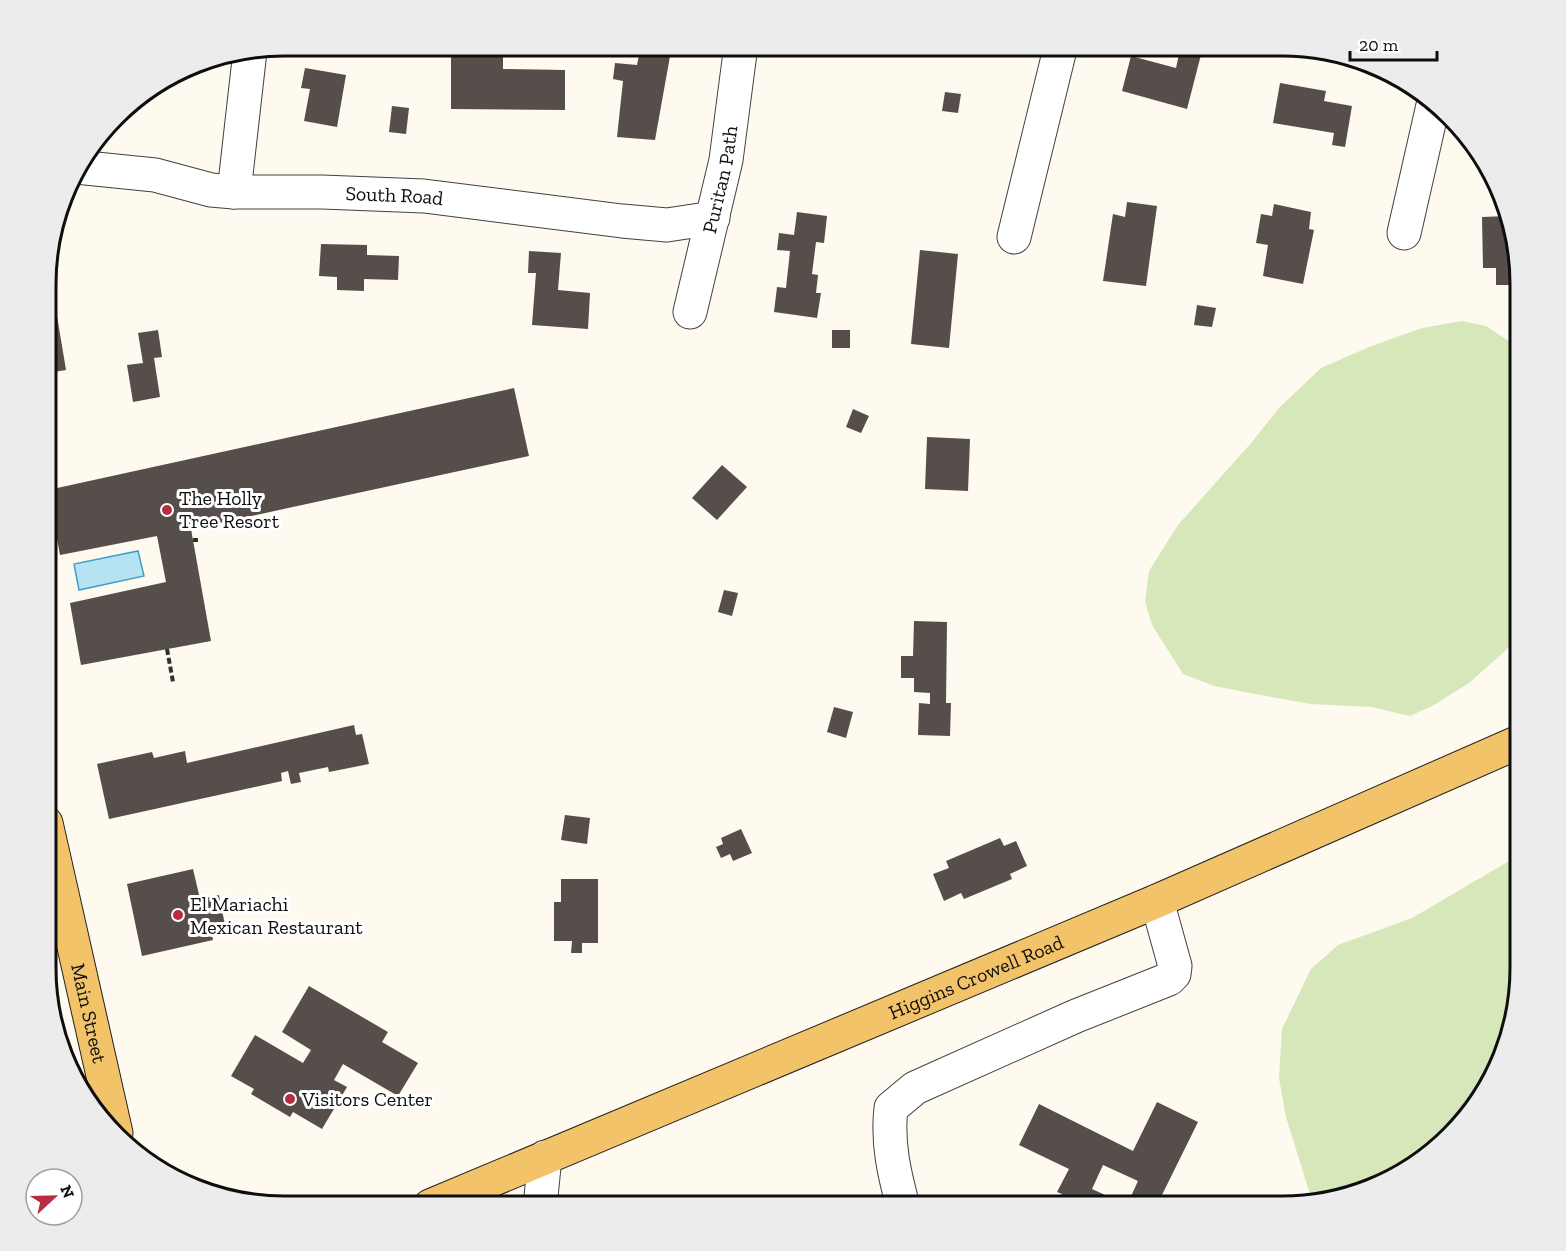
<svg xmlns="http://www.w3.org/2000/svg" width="1566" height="1251" font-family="'Zilla Slab',serif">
	<rect width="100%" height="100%" fill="#fefaef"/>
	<g fill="#d6e7ba">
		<polygon points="1462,321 1486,326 1513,344 1521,353 1521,630 1505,651 1469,683 1434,705 1410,716 1371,707 1311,704 1255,694 1214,686 1183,674 1152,625 1145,602 1149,571 1178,525 1252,442 1279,408 1321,368 1369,347 1422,328"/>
		<polygon points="1521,854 1520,983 1503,1059 1462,1125 1374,1188 1315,1200 1309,1191 1286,1117 1279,1078 1282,1029 1311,969 1338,945 1412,918"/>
	</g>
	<polygon fill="#b6e3f4" stroke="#3fa0c8" stroke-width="1.5" points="138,551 144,576 79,590 74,564"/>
	<g fill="#564e4a" fill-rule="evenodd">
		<polygon points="641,45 672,45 655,140 617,137 623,81 613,79 615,63 637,65"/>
		<polygon points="1181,45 1203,47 1187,109 1122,91 1131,56 1176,68"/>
		<polygon points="451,52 503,52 503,69 565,70 565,110 451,109"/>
		<polygon points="305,68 346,75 337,127 304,121 310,89 301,88"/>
		<polygon points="1280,83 1326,91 1324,101 1352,106 1345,147 1332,145 1334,133 1273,123"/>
		<polygon points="945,92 961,94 958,113 942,111"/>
		<polygon points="392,106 409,108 406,134 389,132"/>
		<polygon points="1127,202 1157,206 1146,286 1103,281 1113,214 1125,217"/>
		<polygon points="1274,204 1311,212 1309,229 1314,230 1303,284 1263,276 1268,245 1256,243 1261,214 1272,216"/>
		<polygon points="797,212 827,216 824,243 816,242 812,274 818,275 816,293 821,293 817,318 774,312 777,287 786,288 790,251 777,250 779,233 794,235"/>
		<polygon points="1508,216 1521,283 1521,285 1496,285 1496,268 1483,268 1482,217"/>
		<polygon points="321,244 367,245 367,255 399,256 398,280 364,279 364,291 337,290 337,277 319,276"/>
		<polygon points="920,250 958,254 949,348 911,344"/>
		<polygon points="529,251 561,253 558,290 590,293 588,329 532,325 536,273 528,273"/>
		<polygon points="1197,305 1216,308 1212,327 1194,325"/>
		<polygon points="57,316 66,370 47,373 47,318"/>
		<polygon points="158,330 162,357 154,358 160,397 133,402 127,365 143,363 138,333"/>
		<rect x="832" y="330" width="18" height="18"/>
		<polygon points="514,388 529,456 191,529 211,641 81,665 70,603 166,582 157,536 60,555 48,490"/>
		<polygon points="853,409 869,416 861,433 846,427"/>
		<polygon points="927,437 970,439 968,491 925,489"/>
		<polygon points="722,465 747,487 717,520 692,498"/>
		<polygon points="724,590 738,593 732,616 718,612"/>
		<polygon points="914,621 947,622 946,703 951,703 950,736 918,735 919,703 930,704 930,693 914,692 914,678 901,678 901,656 913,656"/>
		<polygon points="834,707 853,712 846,738 827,732"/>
		<polygon points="354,725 356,735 362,734 369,764 329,772 328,767 299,773 301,782 291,784 288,771 281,773 282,781 109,819 97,764 152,752 154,758 185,751 187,763"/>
		<polygon points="565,815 590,818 587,844 561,840"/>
		<polygon points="741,829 752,853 733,861 730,854 721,858 716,847 723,844 721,838"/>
		<polygon points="1000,838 1004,846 1016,841 1027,866 1010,874 1012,879 964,899 961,893 944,901 933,874 949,868 946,861"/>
		<polygon points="193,869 200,899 219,895 226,930 212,934 213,940 142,956 127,884"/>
		<polygon points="561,879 598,879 598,943 582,943 582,953 571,953 572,941 554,941 554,902 561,902"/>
		<polygon points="309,986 388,1032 382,1042 418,1063 398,1096 343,1064 334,1080 347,1087 322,1129 293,1112 290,1117 251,1094 254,1089 231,1076 255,1035 303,1063 311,1050 282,1032"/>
		<path d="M1157,1102L1198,1122L1158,1203L1164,1206H1056L1062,1194L1057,1192L1069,1169L1019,1145L1039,1104L1133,1151ZM1103,1165L1138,1181L1127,1205L1092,1189Z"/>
	</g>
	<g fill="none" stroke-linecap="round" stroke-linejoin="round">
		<g stroke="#414141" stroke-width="35">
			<g id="minor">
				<path id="s1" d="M76,167L155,175L211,190L234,192H322L424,196L622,221L667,225L713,218"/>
				<polyline points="234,192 250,51"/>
				<polyline points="1404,233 1434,101"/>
				<polyline points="1014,237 1061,45"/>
				<path id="s2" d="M690,312L726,160L741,45"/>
				<polyline points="540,1206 545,1157"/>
				<path d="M903,1206C894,1173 887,1142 891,1108L915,1088L1076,1016L1169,979L1174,974L1175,966L1157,901"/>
			</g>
		</g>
		<g stroke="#1f1f1f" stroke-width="35">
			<g id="major">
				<path id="s3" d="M46,823L116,1133"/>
				<path id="s4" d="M430,1206L1157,901L1521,741"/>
			</g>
		</g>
		<g stroke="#303030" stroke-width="4" stroke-dasharray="6 3" stroke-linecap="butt">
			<polyline points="193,540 198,540"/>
			<polyline points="167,649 173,682"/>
		</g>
		<use href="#minor" stroke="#fff" stroke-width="33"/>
		<use href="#major" stroke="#f3c36a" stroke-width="33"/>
	</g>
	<g fill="#b82b41" stroke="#fff" stroke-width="2">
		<circle cx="167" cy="510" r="6"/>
		<circle cx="178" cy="915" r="6"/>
		<circle cx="290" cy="1099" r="6"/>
	</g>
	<g text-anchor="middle" stroke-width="6" stroke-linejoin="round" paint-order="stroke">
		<g font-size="20" fill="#0e0e0e" stroke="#fff">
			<text dy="7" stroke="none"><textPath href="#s2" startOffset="136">Puritan Path</textPath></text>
			<text dy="7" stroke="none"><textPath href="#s1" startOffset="321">South Road</textPath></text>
			<text dy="7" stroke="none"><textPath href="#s4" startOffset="592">Higgins Crowell Road</textPath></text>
			<text dy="7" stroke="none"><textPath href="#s3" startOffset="195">Main Street</textPath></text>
		</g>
		<g font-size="20" fill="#0e0e0e" stroke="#fff" text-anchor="start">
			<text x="179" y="505">The Holly<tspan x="179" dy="23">Tree Resort</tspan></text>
			<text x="190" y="911">El Mariachi<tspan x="190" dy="23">Mexican Restaurant</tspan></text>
			<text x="302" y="1106">Visitors Center</text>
		</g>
	</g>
	<path d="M0 0H1566V1251H0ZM284 56H1282A228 228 0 0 1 1510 284V968A228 228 0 0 1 1282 1196H284A228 228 0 0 1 56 968V284A228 228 0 0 1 284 56Z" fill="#ececec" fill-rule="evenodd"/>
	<path fill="none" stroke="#0e0e0e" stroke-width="3" d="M284 56H1282A228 228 0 0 1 1510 284V968A228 228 0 0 1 1282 1196H284A228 228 0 0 1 56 968V284A228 228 0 0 1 284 56Z"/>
	<g transform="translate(54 1197) rotate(68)"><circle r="28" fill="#ffffff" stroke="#9f9f9f" stroke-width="1.5"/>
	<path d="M0-4.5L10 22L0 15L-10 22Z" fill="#b82b41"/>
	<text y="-9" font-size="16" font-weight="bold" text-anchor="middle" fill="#0e0e0e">N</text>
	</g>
	<path d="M1350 51v9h87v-9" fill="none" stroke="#0e0e0e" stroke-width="3"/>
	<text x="1359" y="51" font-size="18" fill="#0e0e0e" stroke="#ffffff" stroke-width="4.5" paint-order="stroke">20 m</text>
</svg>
